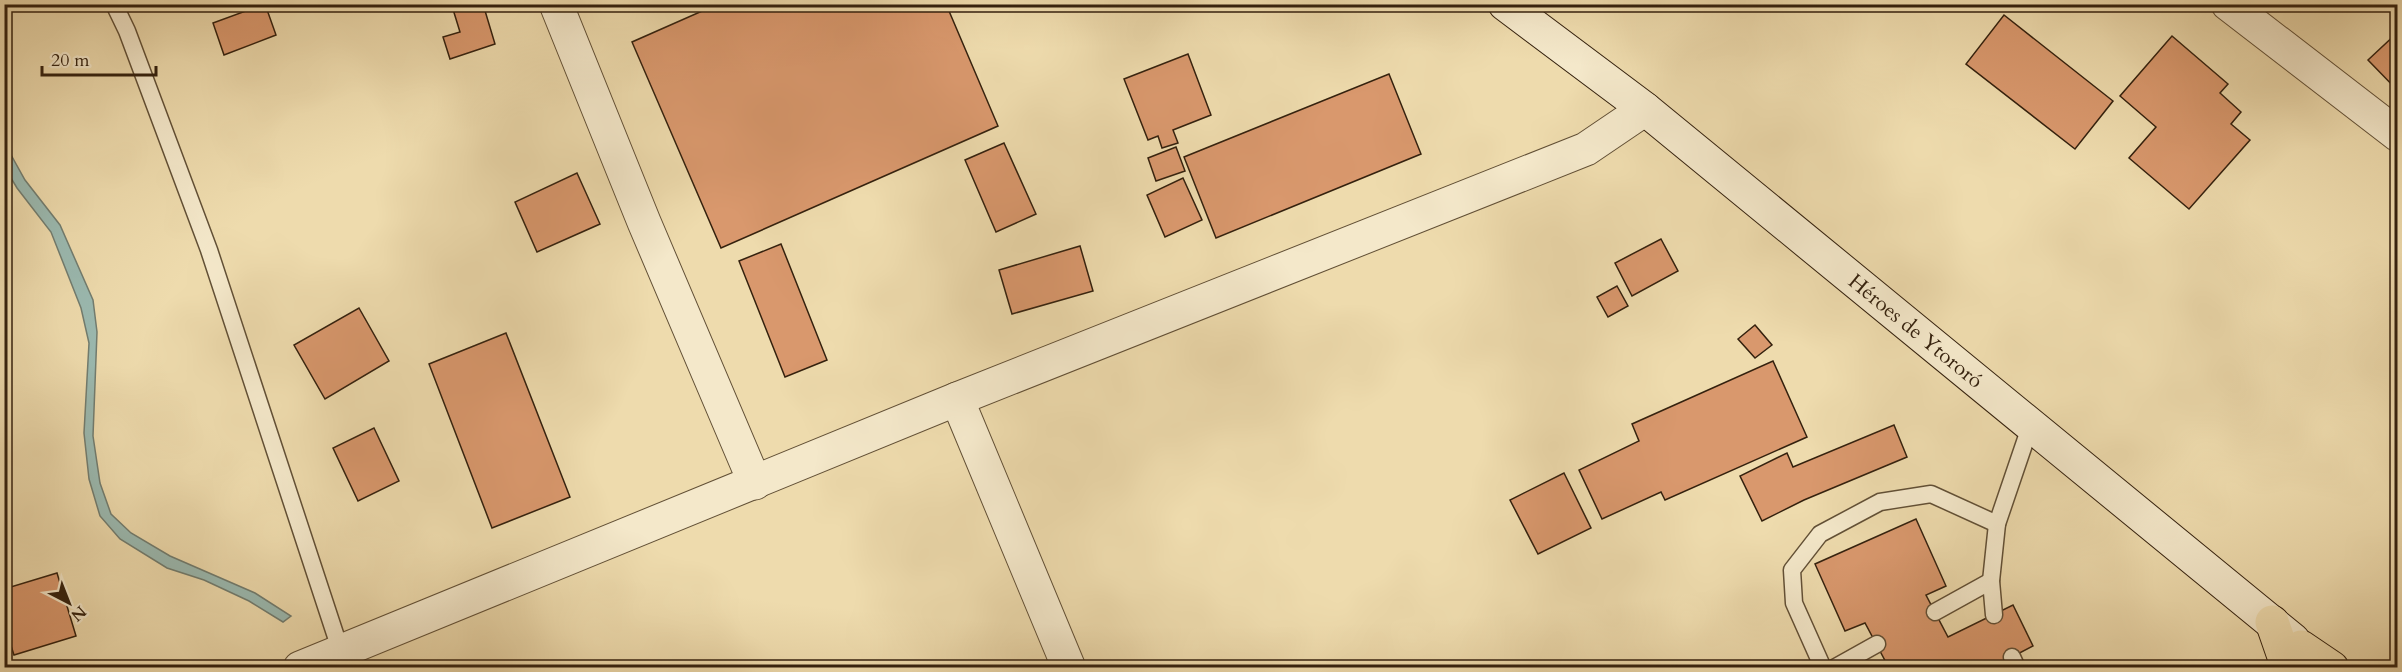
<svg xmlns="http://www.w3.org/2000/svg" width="2402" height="672" font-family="Cardo,serif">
	<rect width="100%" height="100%" fill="#eedbad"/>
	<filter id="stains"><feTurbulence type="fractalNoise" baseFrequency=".00333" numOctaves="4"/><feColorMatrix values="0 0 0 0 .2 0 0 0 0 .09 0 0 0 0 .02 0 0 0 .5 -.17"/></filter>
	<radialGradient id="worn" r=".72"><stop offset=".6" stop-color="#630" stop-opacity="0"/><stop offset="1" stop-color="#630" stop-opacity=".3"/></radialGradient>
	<polygon fill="#9bbab1" stroke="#727d70" stroke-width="1.5" points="5,144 25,180 60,225 93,300 97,332 93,436 100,483 111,514 131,533 170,556 255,593 291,616 283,622 249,601 204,580 167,568 120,539 100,516 89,479 84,433 89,343 81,308 51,232 17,188 5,168"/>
	<g fill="#d9986d" stroke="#34210e" stroke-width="1.5">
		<polygon points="265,4 276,35 224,55 213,23"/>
		<polygon points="455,4 483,4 495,44 450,59 443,37 460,32 452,6"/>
		<polygon points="718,4 946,4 998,126 721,248 632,42"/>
		<polygon points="2004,15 2113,101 2075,149 1966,64"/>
		<polygon points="2398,32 2398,91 2368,60"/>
		<polygon points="2172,36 2228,84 2220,93 2241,112 2231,124 2250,140 2189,209 2129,158 2156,127 2120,96"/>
		<polygon points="1188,54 1211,115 1173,130 1178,143 1162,148 1158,136 1148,140 1124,79"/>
		<polygon points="1389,74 1421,154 1216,238 1184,157"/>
		<polygon points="1004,143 1036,214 996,232 965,160"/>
		<polygon points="1176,147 1185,171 1156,181 1148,158"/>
		<polygon points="577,173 600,224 537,252 515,202"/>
		<polygon points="1183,178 1202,220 1165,237 1147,195"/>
		<polygon points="1661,239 1678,271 1632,296 1615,263"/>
		<polygon points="781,244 827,360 785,377 739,261"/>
		<polygon points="1080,246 1093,291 1012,314 999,270"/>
		<polygon points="1617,286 1628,306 1608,317 1597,297"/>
		<polygon points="359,308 389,361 325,399 294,345"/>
		<polygon points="1755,325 1772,345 1755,358 1738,339"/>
		<polygon points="506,333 570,497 492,528 429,364"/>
		<polygon points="1773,361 1807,437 1665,500 1661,492 1602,519 1579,470 1639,441 1632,424"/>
		<polygon points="1894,425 1907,457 1804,500 1762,521 1740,476 1787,453 1793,467"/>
		<polygon points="374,428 399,481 358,501 333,448"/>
		<polygon points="1564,473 1591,528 1538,554 1510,500"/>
		<polygon points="1916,519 1946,586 1926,595 1948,637 2013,605 2033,646 1991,668 1889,668 1865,623 1845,631 1815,564"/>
		<polygon points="57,573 76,636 14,655 4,624 4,589"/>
	</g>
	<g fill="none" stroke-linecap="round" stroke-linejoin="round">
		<g stroke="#625036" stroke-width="19">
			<g id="service">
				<polyline points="114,4 127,31 209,250 341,652"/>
				<polyline points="1935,612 1991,581"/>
				<polyline points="1994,615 1991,581 1997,524 2031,424"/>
				<polyline points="2012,657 2017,668"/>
				<polyline points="1823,668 1794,603 1792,570 1820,534 1880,502 1931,494 1997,524"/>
				<polyline points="1834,668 1877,644"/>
			</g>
		</g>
		<g stroke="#625036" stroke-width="35">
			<g id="minor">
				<polyline points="556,4 644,222 755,483"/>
				<polyline points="2228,4 2398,135"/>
				<polyline points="957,399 1069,668"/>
				<polyline points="300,668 957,399 1586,149 1645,109"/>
			</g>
		</g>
		<g stroke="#34210e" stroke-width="35">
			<g id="secondary">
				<path id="s1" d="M1505,4L1645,109L2293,640"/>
			</g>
		</g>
		<g stroke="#34210e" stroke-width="35">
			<g id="trunk">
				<polyline points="2272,622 2288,668"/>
				<polyline points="2301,647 2332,668"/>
			</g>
		</g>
		<use href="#service" stroke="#f4e8ca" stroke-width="16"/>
		<use href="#minor" stroke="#f4e8ca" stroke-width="33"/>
		<use href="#secondary" stroke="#f4e8ca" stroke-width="33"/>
		<use href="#trunk" stroke="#eedbad" stroke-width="33"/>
	</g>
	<g text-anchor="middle" stroke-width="6" stroke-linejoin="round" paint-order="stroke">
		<g font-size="21" fill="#34210e" stroke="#f4e8ca">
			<text dy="7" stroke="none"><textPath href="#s1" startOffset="525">Héroes de Ytororó</textPath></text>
		</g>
	</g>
	<rect width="2402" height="672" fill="none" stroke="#eedbad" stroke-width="24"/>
	<rect x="6" y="6" width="2390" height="660" fill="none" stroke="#34210e" stroke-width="3"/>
	<rect x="12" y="12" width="2378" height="648" fill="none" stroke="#34210e" stroke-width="1.5"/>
	<g transform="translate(69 603) rotate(138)" stroke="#f4e8ca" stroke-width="4.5" paint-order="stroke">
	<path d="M0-4.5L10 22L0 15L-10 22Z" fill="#34210e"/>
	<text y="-9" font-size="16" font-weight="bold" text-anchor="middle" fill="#34210e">N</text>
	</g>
	<path d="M42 66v9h114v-9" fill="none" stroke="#34210e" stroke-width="3"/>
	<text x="51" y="66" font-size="18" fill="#34210e" stroke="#f4e8ca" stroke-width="4.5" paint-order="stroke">20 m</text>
	<rect width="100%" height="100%" filter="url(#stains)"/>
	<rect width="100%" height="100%" fill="url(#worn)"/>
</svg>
